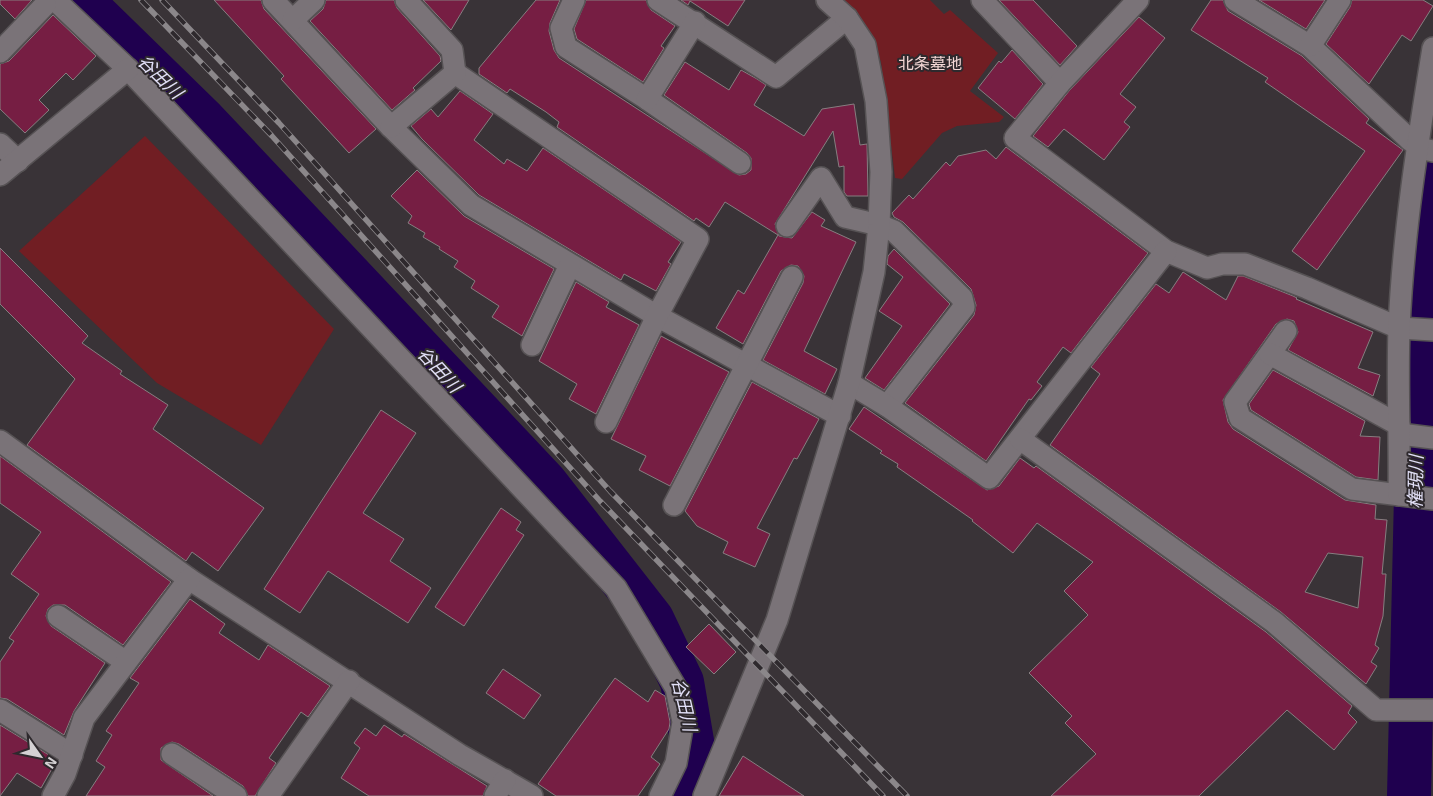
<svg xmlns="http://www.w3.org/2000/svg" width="1433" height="796" font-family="'Exo 2','Noto Sans JP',sans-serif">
	<rect width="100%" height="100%" fill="#393337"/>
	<g fill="#711e23">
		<polygon points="837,0 930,0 944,14 950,10 998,53 970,91 1004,117 999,122 957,126 942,133 902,179 895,178 881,62 870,33"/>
		<polygon points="145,136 334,329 261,445 157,383 19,251"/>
	</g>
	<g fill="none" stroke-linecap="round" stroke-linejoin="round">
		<g stroke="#1f004f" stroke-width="44">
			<polyline points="81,0 204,120 545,482 652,619 682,682 694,753 680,796"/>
			<polyline points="1409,796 1420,324 1433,169"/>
		</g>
	</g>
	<g fill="#761e43" stroke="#867e80" fill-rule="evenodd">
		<polygon points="0,0 32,0 15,19 0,4"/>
		<polygon points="214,0 261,0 264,9 376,129 349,153 281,79 284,76"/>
		<polygon points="326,0 394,0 397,8 440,56 441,61 413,88 415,90 392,110 310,21 323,9"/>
		<polygon points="423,0 469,0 451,30"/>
		<polygon points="536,0 560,0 550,23 549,31 554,50 559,58 739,175 746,174 751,170 751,158 747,153 664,95 685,62 729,90 741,70 757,79 766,85 754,105 804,136 822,109 854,104 860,145 867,144 868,196 847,196 844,192 844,166 839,167 833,131 775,224 779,236 792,238 812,212 825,220 821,226 856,242 804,351 837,369 825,394 763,360 803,283 804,276 798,266 791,265 781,271 743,344 716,328 738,290 744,294 778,235 725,202 709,227 696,218 694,221 557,127 559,122 546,112 510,89 507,93 479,74 479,68"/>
		<polygon points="586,0 646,0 651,10 675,26 661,46 664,48 643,82 577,39 574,29"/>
		<polygon points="681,0 745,0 728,26 690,1 688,5"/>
		<polygon points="999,0 1033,0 1077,46 1060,65"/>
		<polygon points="1211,0 1223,0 1228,11 1302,56 1369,119 1366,123 1403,150 1317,270 1292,251 1365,151 1265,82 1268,78 1191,30"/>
		<polygon points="1259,0 1325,0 1306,29"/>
		<polygon points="1352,0 1423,0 1433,6 1411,41 1402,35 1369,84 1326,44 1350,7"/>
		<polygon points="53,15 96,56 73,80 66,73 39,100 49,110 25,133 0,109 0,64 9,61"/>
		<polygon points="1139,17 1165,38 1120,94 1136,107 1124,122 1130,127 1104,160 1064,129 1048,147 1033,136 1069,91"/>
		<polygon points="1012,50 1043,84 1015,119 978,88 999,61 1001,63"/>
		<polygon points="460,91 493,114 474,140 504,164 507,159 527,171 543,148 681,242 668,262 671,264 656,291 624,274 621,280 479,195 422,139 411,126 431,109 438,117"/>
		<polygon points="1006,147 1148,253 1071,353 1063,347 1037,382 1042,386 1031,400 1029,399 986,461 905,403 974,315 976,305 971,289 903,222 894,217 892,213 909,195 913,199 946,162 950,166 958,156 986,150 996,159"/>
		<polygon points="417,170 464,216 554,269 522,336 492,317 499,306 471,288 475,281 454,267 458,261 439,249 440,247 423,237 425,233 408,223 412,216 391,196"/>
		<polygon points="0,248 88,336 82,343 122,371 120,374 168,405 153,429 264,508 218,571 192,552 186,561 27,445 75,379 0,304"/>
		<polygon points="894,249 950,304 884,390 865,378 902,326 879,311 903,277 887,264 888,256"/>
		<path d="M1183,272L1226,300L1238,276H1243L1293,296L1297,298L1296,299L1373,332L1358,368L1380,375L1373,396L1288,350L1298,332L1294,321L1287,319L1276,324L1223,400L1228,422L1233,429L1345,500L1376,505L1375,519L1387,520L1382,574H1386L1383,616L1375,645L1379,648L1371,662L1377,666L1366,684L1281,612L1050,445L1100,374L1091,367L1156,284L1169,293ZM1328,553L1363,557L1358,608L1305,592Z"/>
		<polygon points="576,282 609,302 606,307 639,325 596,414 569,399 577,384 539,361"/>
		<polygon points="661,336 729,372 670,486 639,470 646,456 611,439"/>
		<polygon points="1273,370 1365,421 1360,436 1380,437 1378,480 1356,477 1251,410 1249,404"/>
		<polygon points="752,382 819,419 797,459 794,458 757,528 770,534 755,567 723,553 728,542 697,526 685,511"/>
		<polygon points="864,407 987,490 999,486 1020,458 1034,468 1036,466 1266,632 1352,706 1348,713 1357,722 1334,750 1287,710 1199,796 1051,796 1096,754 1065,723 1072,716 1029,673 1088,615 1064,591 1093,562 1037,523 1013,553 972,521 973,520 897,467 898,464 880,453 882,451 849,429"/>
		<polygon points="381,410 416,433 363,513 404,539 390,561 431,588 408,623 328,571 300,613 264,589"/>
		<polygon points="0,456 171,582 123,645 65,605 53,605 48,609 46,616 51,626 105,663 74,711 64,735 7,699 0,698 0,662 14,641 9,638 39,594 11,574 41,532 0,503"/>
		<polygon points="501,508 521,522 516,530 524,535 464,626 435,607"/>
		<polygon points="190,599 225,624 219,633 259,660 268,645 330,686 308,717 301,712 269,758 276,763 255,796 248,796 243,786 179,744 172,742 161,748 161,760 213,796 86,796 105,767 96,761 112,735 106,731 139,683 130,678"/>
		<polygon points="709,624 736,652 714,674 686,647"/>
		<polygon points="503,669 541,695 524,719 486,693"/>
		<polygon points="615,678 648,702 655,690 665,696 670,722 669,729 651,757 660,764 638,796 556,796 538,784"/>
		<polygon points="0,725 57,760 41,788 17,773 0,796"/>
		<polygon points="384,725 402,737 404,734 487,786 483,796 369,796 341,778 360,748 354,743 365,728 376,736"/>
		<polygon points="743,756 804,796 719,796"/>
	</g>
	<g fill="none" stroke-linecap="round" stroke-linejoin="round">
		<g stroke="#565254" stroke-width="24">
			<g id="street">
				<polyline points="55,0 128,69 616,588 676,688 683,722 676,763 660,796"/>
				<polyline points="273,0 391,127 471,205 657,316 840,416"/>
				<polyline points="574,0 561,28 566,47 647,99 740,163"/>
				<polyline points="658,0 776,77 847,18"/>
				<polyline points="982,0 1060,83"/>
				<polyline points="1138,0 1060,83 1015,138 1166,251 1207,268 1222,264 1245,264 1307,288 1399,328 1433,330"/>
				<polyline points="1235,0 1310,46 1410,140 1423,149 1433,151"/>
				<polyline points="293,20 314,0"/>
				<polyline points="1310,46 1340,0"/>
				<polyline points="0,52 45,5"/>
				<polyline points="455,73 698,239 657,316 606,422"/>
				<polyline points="647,99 695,22"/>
				<polyline points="391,127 455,73 452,50 406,0"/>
				<polyline points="0,144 18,161"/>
				<polyline points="0,175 128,69"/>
				<polyline points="787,226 821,178 845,217 879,225 894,231 962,298 964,307 887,406"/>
				<polyline points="1286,331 1235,402 1240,418 1352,489 1433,499"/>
				<polyline points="532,345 570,265"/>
				<polyline points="1270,354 1399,425"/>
				<polyline points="849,383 887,406 989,478 1166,251"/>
				<polyline points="1400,434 1433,438"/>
				<polyline points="1020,439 1274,622 1376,710 1433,710"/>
				<polyline points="0,441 189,579 460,755 532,796"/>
				<path d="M1399,495C1400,440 1397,384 1399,328C1403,234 1418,140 1433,48"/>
				<polyline points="674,505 792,277"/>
				<polyline points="58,616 126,662"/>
				<polyline points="0,710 72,755"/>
				<polyline points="172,754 236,796"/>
				<polyline points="53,796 65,774 84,718 189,579"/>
				<polyline points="268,796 349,681"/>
				<polyline points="495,796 505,780"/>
				<polyline points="704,796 777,620 849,383 874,272 879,225 881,172 876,101 865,45 847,18 827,0"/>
			</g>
		</g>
		<use href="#street" stroke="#7a7378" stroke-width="21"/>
		<g stroke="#8b878a" stroke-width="5.5">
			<g id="rail">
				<polyline points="141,0 272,136 600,501 883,796"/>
				<polyline points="162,0 279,123 610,491 907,796"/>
			</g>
		</g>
		<use href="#rail" stroke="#2e292d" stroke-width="4" stroke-dasharray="11" stroke-linecap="butt"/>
	</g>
	<g text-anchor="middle" stroke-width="4" stroke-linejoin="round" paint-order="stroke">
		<g font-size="16" fill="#f3d7d5" stroke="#2e292d">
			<text x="930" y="69">北条墓地</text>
		</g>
		<g font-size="18" font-style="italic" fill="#e2e0f7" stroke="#2e292d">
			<text transform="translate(160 77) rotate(44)" y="6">谷田川</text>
			<text transform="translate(439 370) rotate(47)" y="6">谷田川</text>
			<text transform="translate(1416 482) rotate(-89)" y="6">権現川</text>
			<text transform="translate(684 705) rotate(77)" y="6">谷田川</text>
		</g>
	</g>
	<g transform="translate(40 756) rotate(123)" stroke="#2e292d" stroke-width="4" paint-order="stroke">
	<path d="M0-4L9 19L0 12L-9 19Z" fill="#d4d1d3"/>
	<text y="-8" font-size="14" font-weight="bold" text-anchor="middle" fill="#d4d1d3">N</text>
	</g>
</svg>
